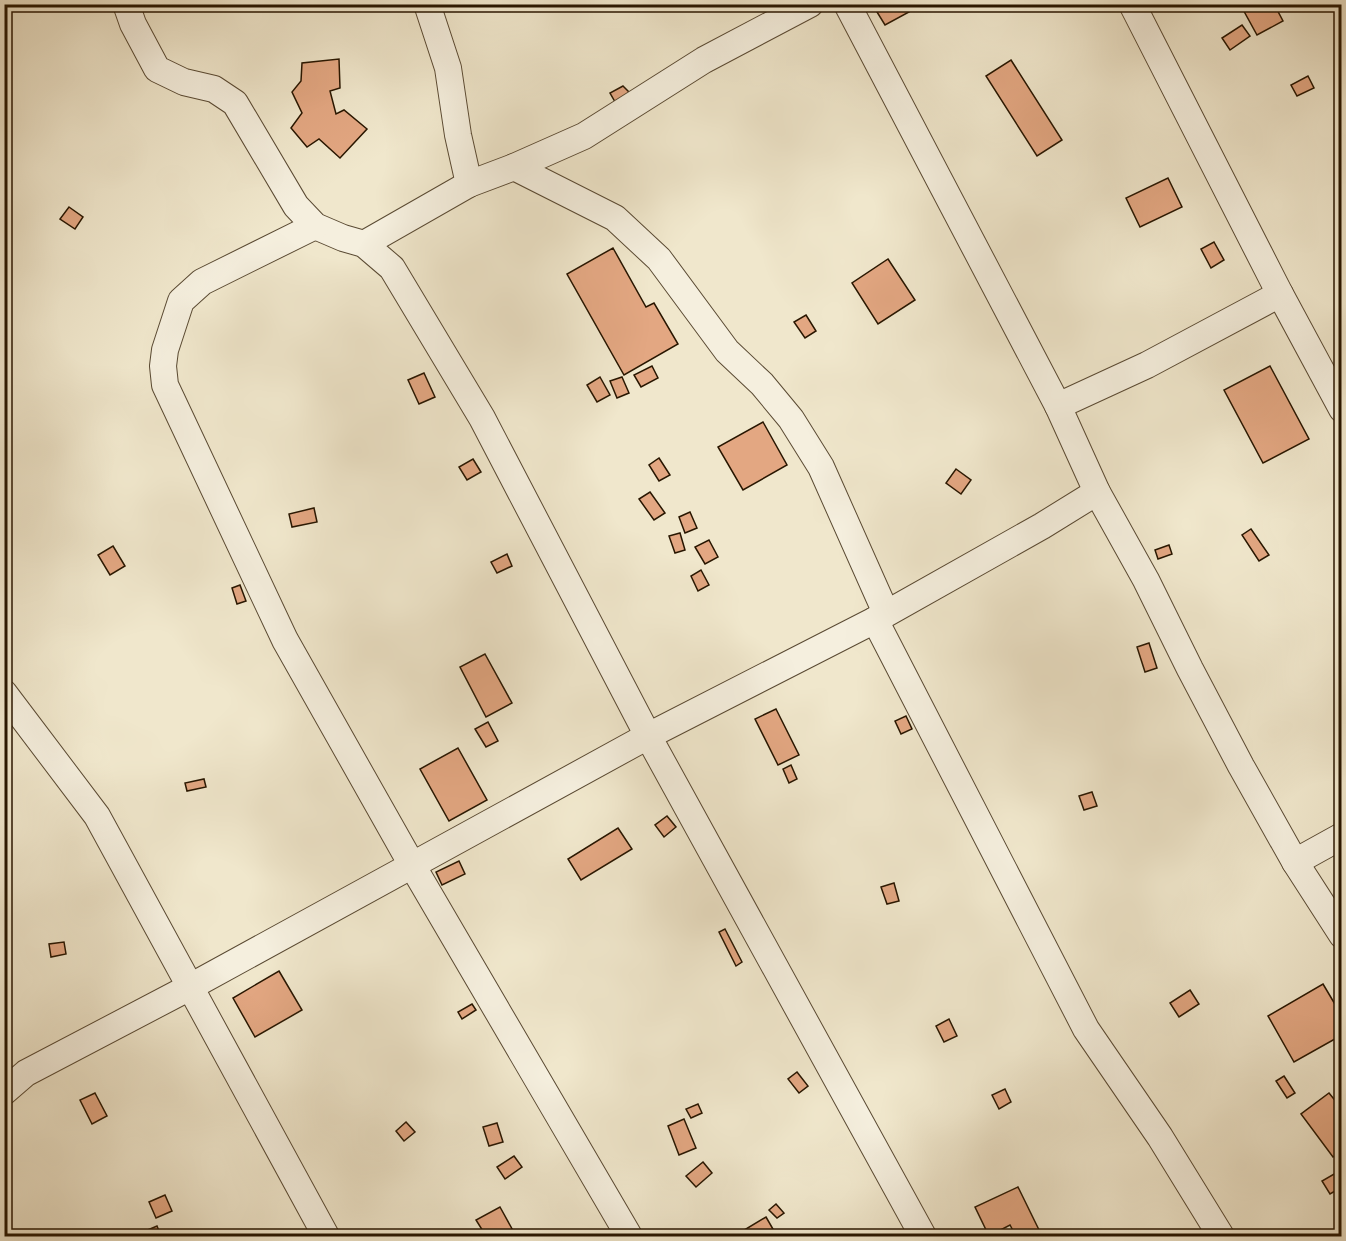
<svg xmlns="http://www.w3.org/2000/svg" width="1346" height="1241" font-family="'IM FELL DW Pica',serif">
	<rect width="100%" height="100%" fill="#f0e7cc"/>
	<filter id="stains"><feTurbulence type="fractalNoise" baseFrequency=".00333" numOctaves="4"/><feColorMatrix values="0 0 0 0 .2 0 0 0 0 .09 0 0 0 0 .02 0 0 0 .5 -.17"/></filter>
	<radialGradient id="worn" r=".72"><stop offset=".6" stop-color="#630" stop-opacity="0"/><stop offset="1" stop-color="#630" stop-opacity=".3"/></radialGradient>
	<g fill="#e3a782" stroke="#281600" stroke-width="1.5">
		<polygon points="891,4 904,4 909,12 885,25 877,12"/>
		<polygon points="1240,4 1274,4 1283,21 1257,35"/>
		<polygon points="1242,25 1250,36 1230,50 1222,38"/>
		<polygon points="339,59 340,88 330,91 336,114 344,110 367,129 340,158 319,139 307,147 291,128 302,113 292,92 301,81 302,63"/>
		<polygon points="1011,60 1062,140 1037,156 986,76"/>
		<polygon points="1308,76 1314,88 1297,96 1291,85"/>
		<polygon points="623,86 635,98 618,107 610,93"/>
		<polygon points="1168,178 1182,207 1140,227 1126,198"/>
		<polygon points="69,207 83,217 75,229 60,219"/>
		<polygon points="1214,242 1224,260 1211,268 1201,249"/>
		<polygon points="613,248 646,307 654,303 678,344 624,375 567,274"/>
		<polygon points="888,259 915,300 878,324 852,283"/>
		<polygon points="806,315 816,331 805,338 794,322"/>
		<polygon points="652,366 658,378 641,387 634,375"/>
		<polygon points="1270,366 1309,439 1263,463 1224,390"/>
		<polygon points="424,373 435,397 419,404 408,380"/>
		<polygon points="600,377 610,395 597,402 587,385"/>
		<polygon points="622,377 629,393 617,398 610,381"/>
		<polygon points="763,422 787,465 743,490 718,447"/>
		<polygon points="659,458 670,475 659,481 649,465"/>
		<polygon points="473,459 481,472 467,480 459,467"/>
		<polygon points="956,469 971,480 961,494 946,483"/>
		<polygon points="650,492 665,513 654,520 639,499"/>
		<polygon points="314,508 317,522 292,527 289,514"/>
		<polygon points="690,512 697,528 685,533 679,517"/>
		<polygon points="1251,529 1269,555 1259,561 1242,535"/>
		<polygon points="680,533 685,550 675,553 669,536"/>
		<polygon points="709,540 718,557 705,564 695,547"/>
		<polygon points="1169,545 1172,554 1158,559 1155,550"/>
		<polygon points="113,546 125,566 110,575 98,555"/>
		<polygon points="507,554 512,566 497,573 491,562"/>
		<polygon points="701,570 709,585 698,591 691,576"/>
		<polygon points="240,585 246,601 237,604 232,588"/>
		<polygon points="1149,643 1157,668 1145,672 1137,647"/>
		<polygon points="485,654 512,703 486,717 460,667"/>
		<polygon points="776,709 799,755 778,765 755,719"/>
		<polygon points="906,716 912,729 901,734 895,721"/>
		<polygon points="488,722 498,741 486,747 475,729"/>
		<polygon points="458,748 487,800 449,821 420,769"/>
		<polygon points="791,765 797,779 789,783 783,769"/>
		<polygon points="204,779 206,787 187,791 185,783"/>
		<polygon points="1092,792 1097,806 1084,810 1079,796"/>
		<polygon points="667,816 676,827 664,837 655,825"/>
		<polygon points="618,828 632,849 581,880 568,859"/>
		<polygon points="459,861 465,874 442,885 436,872"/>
		<polygon points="894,883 899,901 887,904 881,887"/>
		<polygon points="725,929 742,962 736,966 719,932"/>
		<polygon points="64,942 66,954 51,957 49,944"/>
		<polygon points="279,971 302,1010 255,1037 233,998"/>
		<polygon points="1323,984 1342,1016 1342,1035 1294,1062 1268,1016"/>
		<polygon points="1190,990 1199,1004 1179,1017 1170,1003"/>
		<polygon points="472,1004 476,1010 462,1019 458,1012"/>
		<polygon points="949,1019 957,1036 944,1042 936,1026"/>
		<polygon points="797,1072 808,1086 799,1093 788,1079"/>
		<polygon points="1284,1076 1295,1093 1287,1098 1276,1081"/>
		<polygon points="1005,1089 1011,1102 999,1109 992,1095"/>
		<polygon points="95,1093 107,1116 92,1124 80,1100"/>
		<polygon points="1329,1093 1342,1109 1342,1151 1333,1157 1301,1114"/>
		<polygon points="698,1104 702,1113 691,1118 686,1109"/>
		<polygon points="684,1119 696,1148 679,1155 668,1126"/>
		<polygon points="406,1122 415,1132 404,1141 396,1131"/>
		<polygon points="497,1123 503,1142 489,1146 483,1127"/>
		<polygon points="514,1156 522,1167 505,1179 497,1167"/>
		<polygon points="703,1162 712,1173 696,1187 686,1176"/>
		<polygon points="1341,1170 1342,1187 1330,1194 1322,1181"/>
		<polygon points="1018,1187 1042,1236 1016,1236 1010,1225 989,1236 975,1207"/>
		<polygon points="165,1195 172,1211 156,1218 149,1202"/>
		<polygon points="776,1204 784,1213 777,1218 769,1210"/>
		<polygon points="500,1207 516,1236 486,1236 476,1220"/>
		<polygon points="766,1217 777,1236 736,1236 736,1235"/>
		<polygon points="157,1226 161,1236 145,1236 143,1232"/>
	</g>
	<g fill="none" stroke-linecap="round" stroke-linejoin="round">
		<g stroke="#5a4a33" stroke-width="28">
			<g id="street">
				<polyline points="126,4 133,24 157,69 184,82 214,89 235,103 296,206 315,226 343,238 364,244 392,268 482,418 648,736 923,1236"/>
				<polyline points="427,4 448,68 458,135 469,184"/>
				<polyline points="847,4 1058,406"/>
				<polyline points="1132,4 1280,294 1342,409"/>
				<polyline points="514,167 615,218 659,259 727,351 762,384 791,419 821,467 886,613"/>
				<polyline points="315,226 202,282 181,301 165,350 163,366 165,385 285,640 412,865 629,1236"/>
				<polyline points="364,244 469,184 514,167 584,136 704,60 810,4"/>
				<polyline points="1280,294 1147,365 1058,406 1097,492 1146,580 1190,669 1241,766 1295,862 1342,935"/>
				<polyline points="875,620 1086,1029 1160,1137 1221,1236"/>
				<polyline points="4,693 97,816 326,1236"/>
				<polyline points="1295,862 1342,836"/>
				<polyline points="4,1092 26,1073 190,987 648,736 875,620 1042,526 1097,492"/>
			</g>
		</g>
		<use href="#street" stroke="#f5efde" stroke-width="26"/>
	</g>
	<rect width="1346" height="1241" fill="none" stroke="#f0e7cc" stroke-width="24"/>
	<rect x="6" y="6" width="1334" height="1229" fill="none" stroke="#281600" stroke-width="3"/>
	<rect x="12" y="12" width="1322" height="1217" fill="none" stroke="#281600" stroke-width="1.5"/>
	<rect width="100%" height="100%" filter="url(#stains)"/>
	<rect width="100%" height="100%" fill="url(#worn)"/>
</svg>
